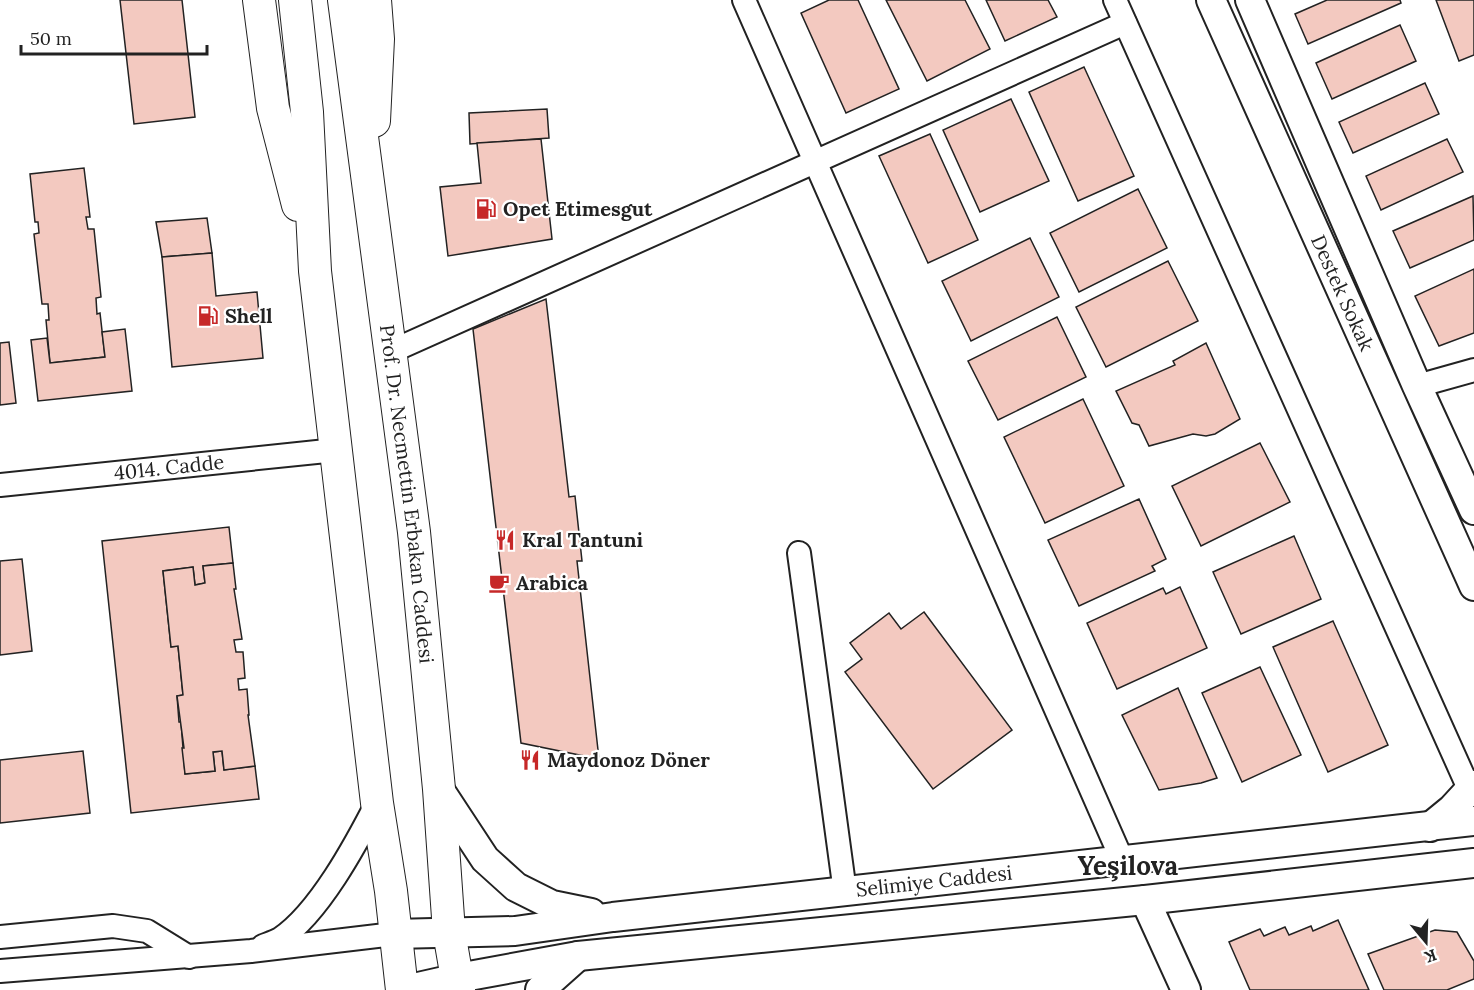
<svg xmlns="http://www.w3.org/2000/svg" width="1474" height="990" font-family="Lora,serif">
	<rect width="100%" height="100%" fill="#fff"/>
	<g fill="#f3c9c0" stroke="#222" stroke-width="1.5">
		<polygon points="120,0 182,0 195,117 134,124"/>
		<polygon points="829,0 858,0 899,89 846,113 801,13"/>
		<polygon points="886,0 965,0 990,49 927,81"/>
		<polygon points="986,0 1048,0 1057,17 1005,41"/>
		<polygon points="1327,0 1400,0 1401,3 1308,44 1295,14"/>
		<polygon points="1436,0 1474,0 1474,55 1459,61"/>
		<polygon points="1400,25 1416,61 1332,99 1316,63"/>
		<polygon points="1084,67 1134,176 1078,201 1029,92"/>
		<polygon points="1425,83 1439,114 1353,153 1339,122"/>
		<polygon points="1011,99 1049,181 980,212 943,130"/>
		<polygon points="547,109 549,138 470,144 469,113"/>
		<polygon points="930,134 978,240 928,263 879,156"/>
		<polygon points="541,139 552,239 448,256 440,187 481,183 477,143"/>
		<polygon points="1447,139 1463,172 1381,210 1366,176"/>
		<polygon points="84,168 90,217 86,217 88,229 94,229 101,297 96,298 97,314 100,313 105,357 50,363 46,320 49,320 48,304 42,304 34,234 39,233 38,222 35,222 30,174"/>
		<polygon points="1138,189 1167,248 1079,292 1050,233"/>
		<polygon points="1473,196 1474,240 1410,268 1393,231"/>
		<polygon points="207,218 212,253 162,257 156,222"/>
		<polygon points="1030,238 1059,297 971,341 942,281"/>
		<polygon points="212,253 216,296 257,292 263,358 172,367 162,257"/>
		<polygon points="1168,261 1198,321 1106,367 1076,307"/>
		<polygon points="1474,269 1474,333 1439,346 1415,296"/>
		<polygon points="546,299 569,497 575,496 582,561 577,561 599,759 521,743 473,329"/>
		<polygon points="1057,317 1086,377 998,420 968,361"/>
		<polygon points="125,329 132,391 38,401 31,340 47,338 50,363 105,357 102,332"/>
		<polygon points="9,342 16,403 0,405 0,343"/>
		<polygon points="1206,343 1240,419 1215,434 1206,436 1193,434 1149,446 1139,425 1132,423 1116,391 1175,365 1173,361"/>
		<polygon points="1083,399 1124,486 1045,523 1004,437"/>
		<polygon points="1260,443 1290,502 1201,546 1172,486"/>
		<polygon points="1139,499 1166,559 1152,566 1155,571 1079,606 1048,540"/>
		<polygon points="229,527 233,563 203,566 205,583 195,585 193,567 163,571 171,647 178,646 183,695 177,696 179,722 181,722 185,774 215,771 213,752 222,751 224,770 255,766 259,799 131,813 102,541"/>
		<polygon points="1294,536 1321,599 1241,634 1213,572"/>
		<polygon points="22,559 32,651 0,655 0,561"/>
		<polygon points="233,563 236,589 234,589 242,639 234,640 236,652 243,652 245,678 238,679 239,690 247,689 249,715 248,715 255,766 224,770 222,751 213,752 215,771 185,774 182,748 184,748 177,696 183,695 178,646 171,647 163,571 193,567 195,585 205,583 203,566"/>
		<polygon points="1180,587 1207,648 1117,689 1087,623 1163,588 1166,594"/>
		<polygon points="924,612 1012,730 933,789 845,672 862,659 850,643 889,613 901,629"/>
		<polygon points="1333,621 1388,745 1328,772 1273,647"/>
		<polygon points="1260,667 1301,755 1242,782 1202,693"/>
		<polygon points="1178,688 1217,778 1201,783 1159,790 1122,715"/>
		<polygon points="83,751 90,813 0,823 0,760"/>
		<polygon points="1338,920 1369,990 1250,990 1229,942 1260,929 1264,936 1285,927 1289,935 1311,926 1313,931"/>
		<polygon points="1435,930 1457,932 1474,961 1474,979 1447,990 1384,990 1368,954"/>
	</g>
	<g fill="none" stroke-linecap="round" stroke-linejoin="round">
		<g stroke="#222" stroke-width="26">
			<g id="minor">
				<polyline points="744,0 1123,862"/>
				<polyline points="1115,0 1470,791"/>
				<polyline points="390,352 1125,23"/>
				<polyline points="1417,386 1474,370"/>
				<path id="s1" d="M0,485L336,450"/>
				<polyline points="799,553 845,892"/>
				<polyline points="0,937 113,926 147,931 189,957"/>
				<path d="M263,946C268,944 275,942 280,939C319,913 356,844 377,803"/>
				<polyline points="0,971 251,951 394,934"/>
			</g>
		</g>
		<g stroke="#222" stroke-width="32">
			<g id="tertiary">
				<path id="s2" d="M1211,0L1474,586"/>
				<polyline points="1250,0 1417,386 1474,510"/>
				<polyline points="439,789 485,859 516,887 552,905 591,913"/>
				<polyline points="1430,827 1452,809 1474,785"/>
				<polyline points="1145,900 1186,990"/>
				<path id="s3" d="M394,934L515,931L613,917L1474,821"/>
				<polyline points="405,990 458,978 578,956 1145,900 1474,863"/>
				<polyline points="540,990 578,956"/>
			</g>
		</g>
		<g stroke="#222" stroke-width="34">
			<g id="secondary">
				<polyline points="259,0 273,108 298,205"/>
				<polyline points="295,0 307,112 315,271 377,803 391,891 402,990"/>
				<path id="s4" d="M344,0L414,532L439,789L449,932L459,990"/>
				<polyline points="374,121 378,39 375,0"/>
			</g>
		</g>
		<use href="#minor" stroke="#fff" stroke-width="22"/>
		<use href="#tertiary" stroke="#fff" stroke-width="28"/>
		<use href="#secondary" stroke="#fff" stroke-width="32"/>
	</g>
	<defs>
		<g id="fuel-bare" transform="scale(1.62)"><path d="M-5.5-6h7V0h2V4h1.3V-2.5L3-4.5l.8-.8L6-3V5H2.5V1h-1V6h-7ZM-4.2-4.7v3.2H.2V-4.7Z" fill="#c62828" stroke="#fff" stroke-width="2.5" paint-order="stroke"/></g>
		<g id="restaurant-bare" transform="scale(1.62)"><path d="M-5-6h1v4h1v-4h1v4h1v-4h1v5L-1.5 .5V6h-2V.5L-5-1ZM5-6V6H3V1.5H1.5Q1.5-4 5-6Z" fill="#c62828" stroke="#fff" stroke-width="2.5" paint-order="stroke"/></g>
		<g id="cafe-bare" transform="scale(1.62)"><path d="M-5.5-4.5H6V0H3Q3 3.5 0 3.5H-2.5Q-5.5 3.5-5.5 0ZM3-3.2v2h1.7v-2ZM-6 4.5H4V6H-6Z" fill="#c62828" stroke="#fff" stroke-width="2.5" paint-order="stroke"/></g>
	</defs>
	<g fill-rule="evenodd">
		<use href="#fuel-bare" x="486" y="209"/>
		<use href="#fuel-bare" x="208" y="316"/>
		<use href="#restaurant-bare" x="505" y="540"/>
		<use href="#cafe-bare" x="499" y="583"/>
		<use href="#restaurant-bare" x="530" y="760"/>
	</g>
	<g text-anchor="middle" stroke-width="4.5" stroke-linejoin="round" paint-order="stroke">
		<g font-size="20" font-weight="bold" fill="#222" stroke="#fff" text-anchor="start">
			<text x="503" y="216">Opet Etimesgut</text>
			<text x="225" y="323">Shell</text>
			<text x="522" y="547">Kral Tantuni</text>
			<text x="516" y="590">Arabica</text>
			<text x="547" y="767">Maydonoz Döner</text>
		</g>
		<g font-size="20" fill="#222" stroke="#fff">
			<text dy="7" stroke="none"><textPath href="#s2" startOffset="321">Destek Sokak</textPath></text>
			<text dy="7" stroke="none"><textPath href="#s1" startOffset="170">4014. Cadde</textPath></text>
			<text dy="7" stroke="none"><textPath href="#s4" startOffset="498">Prof. Dr. Necmettin Erbakan Caddesi</textPath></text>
			<text dy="7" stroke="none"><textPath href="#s3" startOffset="543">Selimiye Caddesi</textPath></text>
		</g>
		<g font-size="26" font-weight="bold" fill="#222" stroke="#fff">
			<text x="1128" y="875">Yeşilova</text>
		</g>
	</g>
	<g transform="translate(1426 942) rotate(161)" stroke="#ffffff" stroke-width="4.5" paint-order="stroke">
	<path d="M0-4.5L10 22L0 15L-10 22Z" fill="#222222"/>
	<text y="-9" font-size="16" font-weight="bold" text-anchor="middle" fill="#222222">K</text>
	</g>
	<path d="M21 45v9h186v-9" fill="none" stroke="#222222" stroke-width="3"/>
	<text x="30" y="45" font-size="18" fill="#222222" stroke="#ffffff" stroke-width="4.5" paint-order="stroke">50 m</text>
</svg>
